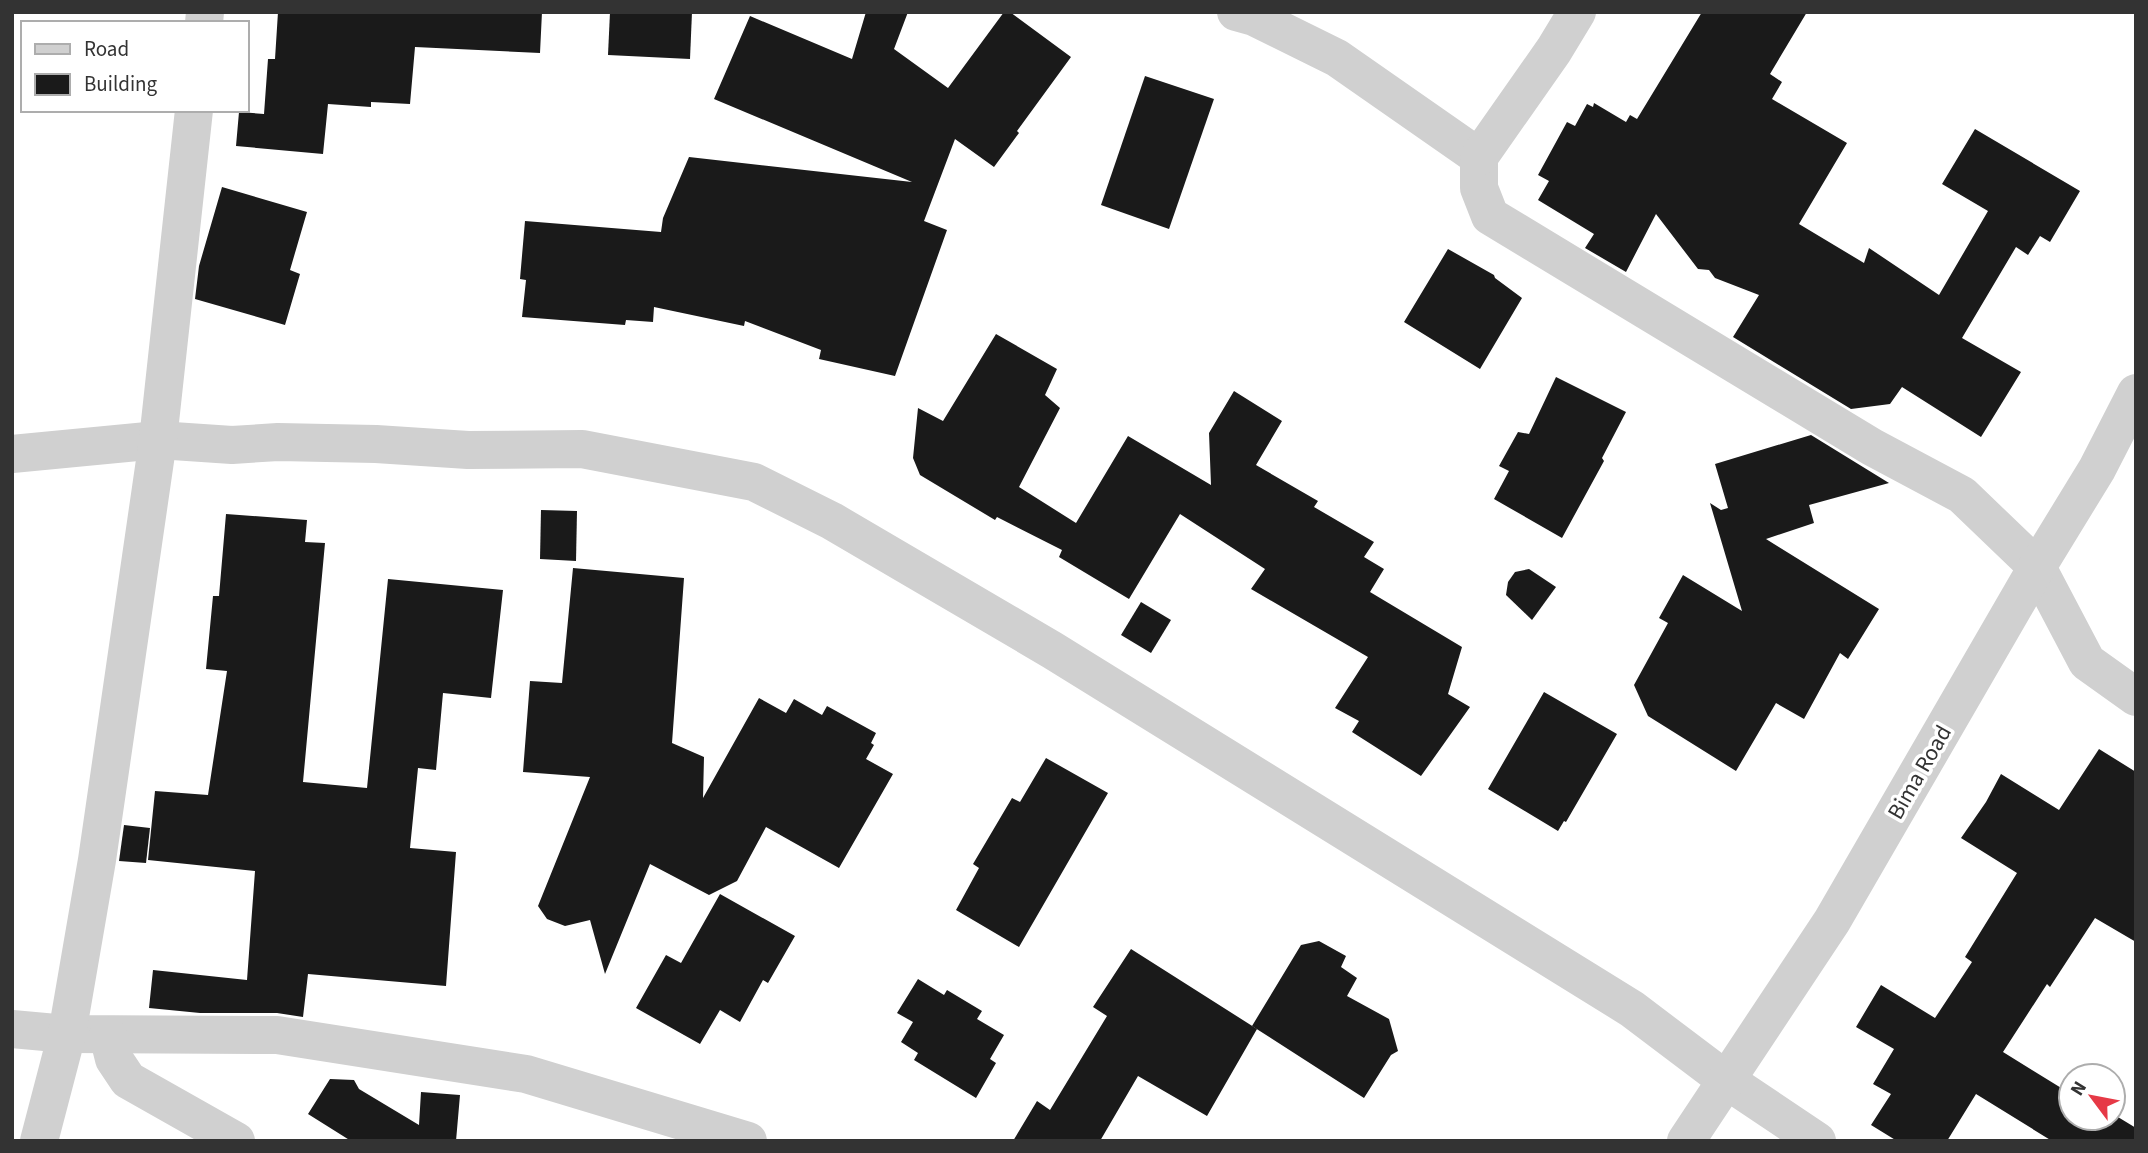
<svg xmlns="http://www.w3.org/2000/svg" width="2148" height="1153" font-family="'Source Sans 3',sans-serif">
	<rect width="100%" height="100%" fill="#fff"/>
	<g fill="#1a1a1a">
		<polygon points="278,12 542,12 540,53 415,47 410,104 371,102 371,107 328,104 323,154 236,146 239,112 264,114 268,59 275,59"/>
		<polygon points="610,12 692,12 690,59 608,55"/>
		<polygon points="866,12 908,12 894,49 948,88 1004,12 1010,12 1071,57 1017,131 1019,133 994,167 955,139 924,221 947,230 895,376 819,359 821,350 745,321 744,326 654,307 653,322 626,320 625,325 522,317 526,280 520,279 525,221 661,232 663,218 689,157 912,182 714,99 750,16 852,59"/>
		<polygon points="1702,12 1807,12 1770,74 1782,82 1772,99 1847,143 1799,224 1864,263 1869,248 1939,295 1988,211 1942,184 1975,129 2080,191 2050,242 2040,236 2028,255 2016,247 1962,338 2021,372 1981,437 1902,387 1890,404 1851,409 1733,337 1759,295 1715,278 1709,270 1698,269 1656,214 1626,272 1585,248 1594,234 1538,200 1549,181 1538,175 1567,122 1575,126 1587,104 1593,107 1594,103 1626,122 1630,115 1637,119"/>
		<polygon points="1145,76 1214,99 1169,229 1101,205"/>
		<polygon points="222,187 307,212 290,270 300,274 285,325 195,299 199,266"/>
		<polygon points="1448,249 1494,275 1495,278 1522,298 1480,369 1404,322"/>
		<polygon points="996,334 1057,369 1045,395 1060,408 1019,487 1076,523 1128,436 1211,485 1209,433 1234,391 1282,421 1256,465 1318,501 1314,507 1374,542 1364,557 1384,569 1370,592 1462,647 1448,694 1470,707 1421,776 1352,732 1359,721 1335,708 1368,657 1251,589 1265,569 1180,514 1129,599 1059,557 1062,550 997,517 995,520 920,475 913,458 918,408 943,421"/>
		<polygon points="1556,377 1626,412 1602,458 1604,461 1562,538 1494,499 1509,471 1499,466 1518,432 1529,434"/>
		<polygon points="1811,435 1889,483 1809,505 1814,523 1766,539 1879,609 1848,659 1840,653 1804,719 1776,703 1736,771 1648,716 1634,685 1668,623 1659,618 1683,575 1742,611 1710,503 1721,510 1728,508 1715,464"/>
		<polygon points="541,510 577,511 576,561 540,559"/>
		<polygon points="226,514 307,520 305,542 325,543 303,782 367,788 388,579 503,590 491,698 443,693 436,770 418,768 410,848 456,852 446,986 308,974 303,1017 277,1013 200,1013 149,1008 153,970 247,980 255,871 148,860 155,791 208,795 227,671 206,669 213,596 219,596"/>
		<polygon points="573,568 684,578 672,743 704,757 703,798 759,698 786,713 794,699 822,715 827,706 876,733 871,743 874,745 866,759 893,774 839,868 766,827 737,881 709,895 650,864 605,974 590,920 565,926 547,919 538,906 590,777 523,772 530,681 562,683"/>
		<polygon points="1529,569 1556,587 1532,620 1506,595 1508,582 1515,572"/>
		<polygon points="1141,602 1171,620 1151,653 1121,635"/>
		<polygon points="1544,692 1617,734 1566,822 1564,821 1558,831 1488,789"/>
		<polygon points="2099,749 2136,772 2136,942 2095,918 2050,987 2047,984 2003,1052 2071,1094 2071,1118 2113,1118 2113,1114 2136,1128 2136,1141 2052,1141 1976,1094 1947,1141 1897,1141 1871,1125 1891,1094 1873,1084 1894,1049 1856,1027 1881,985 1935,1018 1972,962 1965,957 2017,873 1961,838 1986,802 2001,774 2059,810"/>
		<polygon points="1046,758 1108,793 1019,947 956,910 979,868 973,864 1012,798 1020,802"/>
		<polygon points="124,825 150,828 146,863 119,861"/>
		<polygon points="720,894 795,936 768,983 763,980 740,1022 720,1010 700,1044 636,1008 666,955 681,963"/>
		<polygon points="1319,941 1346,956 1341,967 1357,978 1347,996 1389,1019 1398,1051 1391,1055 1364,1098 1252,1026 1301,945"/>
		<polygon points="1131,949 1257,1029 1207,1116 1138,1076 1100,1141 1013,1141 1037,1101 1050,1110 1107,1016 1093,1007"/>
		<polygon points="918,979 944,995 947,990 982,1011 977,1019 1004,1035 990,1059 996,1063 976,1098 914,1060 918,1053 901,1042 913,1022 897,1013"/>
		<polygon points="330,1079 354,1080 359,1089 419,1125 421,1092 460,1095 456,1141 351,1141 308,1114"/>
	</g>
	<g fill="none" stroke-linecap="round" stroke-linejoin="round">
		<g stroke="#d0d0d0" stroke-width="38">
			<polyline points="1236,12 1254,17 1337,58 1479,157 1479,188 1490,216 1872,447 1962,495 2037,567 2087,662 2136,697"/>
			<polyline points="204,23 205,12"/>
			<polyline points="1479,157 1554,50 1577,12"/>
			<polyline points="12,454 158,440 232,445 278,442 376,444 468,450 582,449 754,482 832,521 1052,650 1632,1009 1726,1080 1817,1141"/>
			<polyline points="12,1029 67,1034 277,1035 526,1074 748,1141"/>
			<polyline points="108,1035 114,1059 128,1080 236,1141"/>
			<polyline points="39,1141 67,1034 97,860 158,440 194,110"/>
			<polyline points="1686,1141 1832,921 2037,567 2097,469 2136,393"/>
		</g>
	</g>
	<g text-anchor="middle" stroke-width="7" stroke-linejoin="round" paint-order="stroke">
		<g font-size="23" fill="#333" stroke="#fff">
			<text transform="translate(1919 772) rotate(-60)" y="8">Bima Road</text>
		</g>
	</g>
	<rect width="2148" height="1153" fill="none" stroke="#333333" stroke-width="28"/>
	<rect x="21" y="21" width="228" height="91" fill="#ffffff" stroke="#adadad" stroke-width="2"/>
	<rect x="35" y="44" width="35" height="10" fill="#d0d0d0" stroke="#adadad" stroke-width="2"/>
	<text x="84" y="56" font-size="21" fill="#333333">Road</text>
	<rect x="35" y="74" width="35" height="21" fill="#1a1a1a" stroke="#adadad" stroke-width="2"/>
	<text x="84" y="91" font-size="21" fill="#333333">Building</text>
	<g transform="translate(2092 1097) rotate(302)"><circle r="33" fill="#ffffff" stroke="#adadad" stroke-width="2"/>
	<path d="M0-5L12 26L0 18L-12 26Z" fill="#e63946"/>
	<text y="-10" font-size="19" font-weight="bold" text-anchor="middle" fill="#333333">N</text>
	</g>
</svg>
